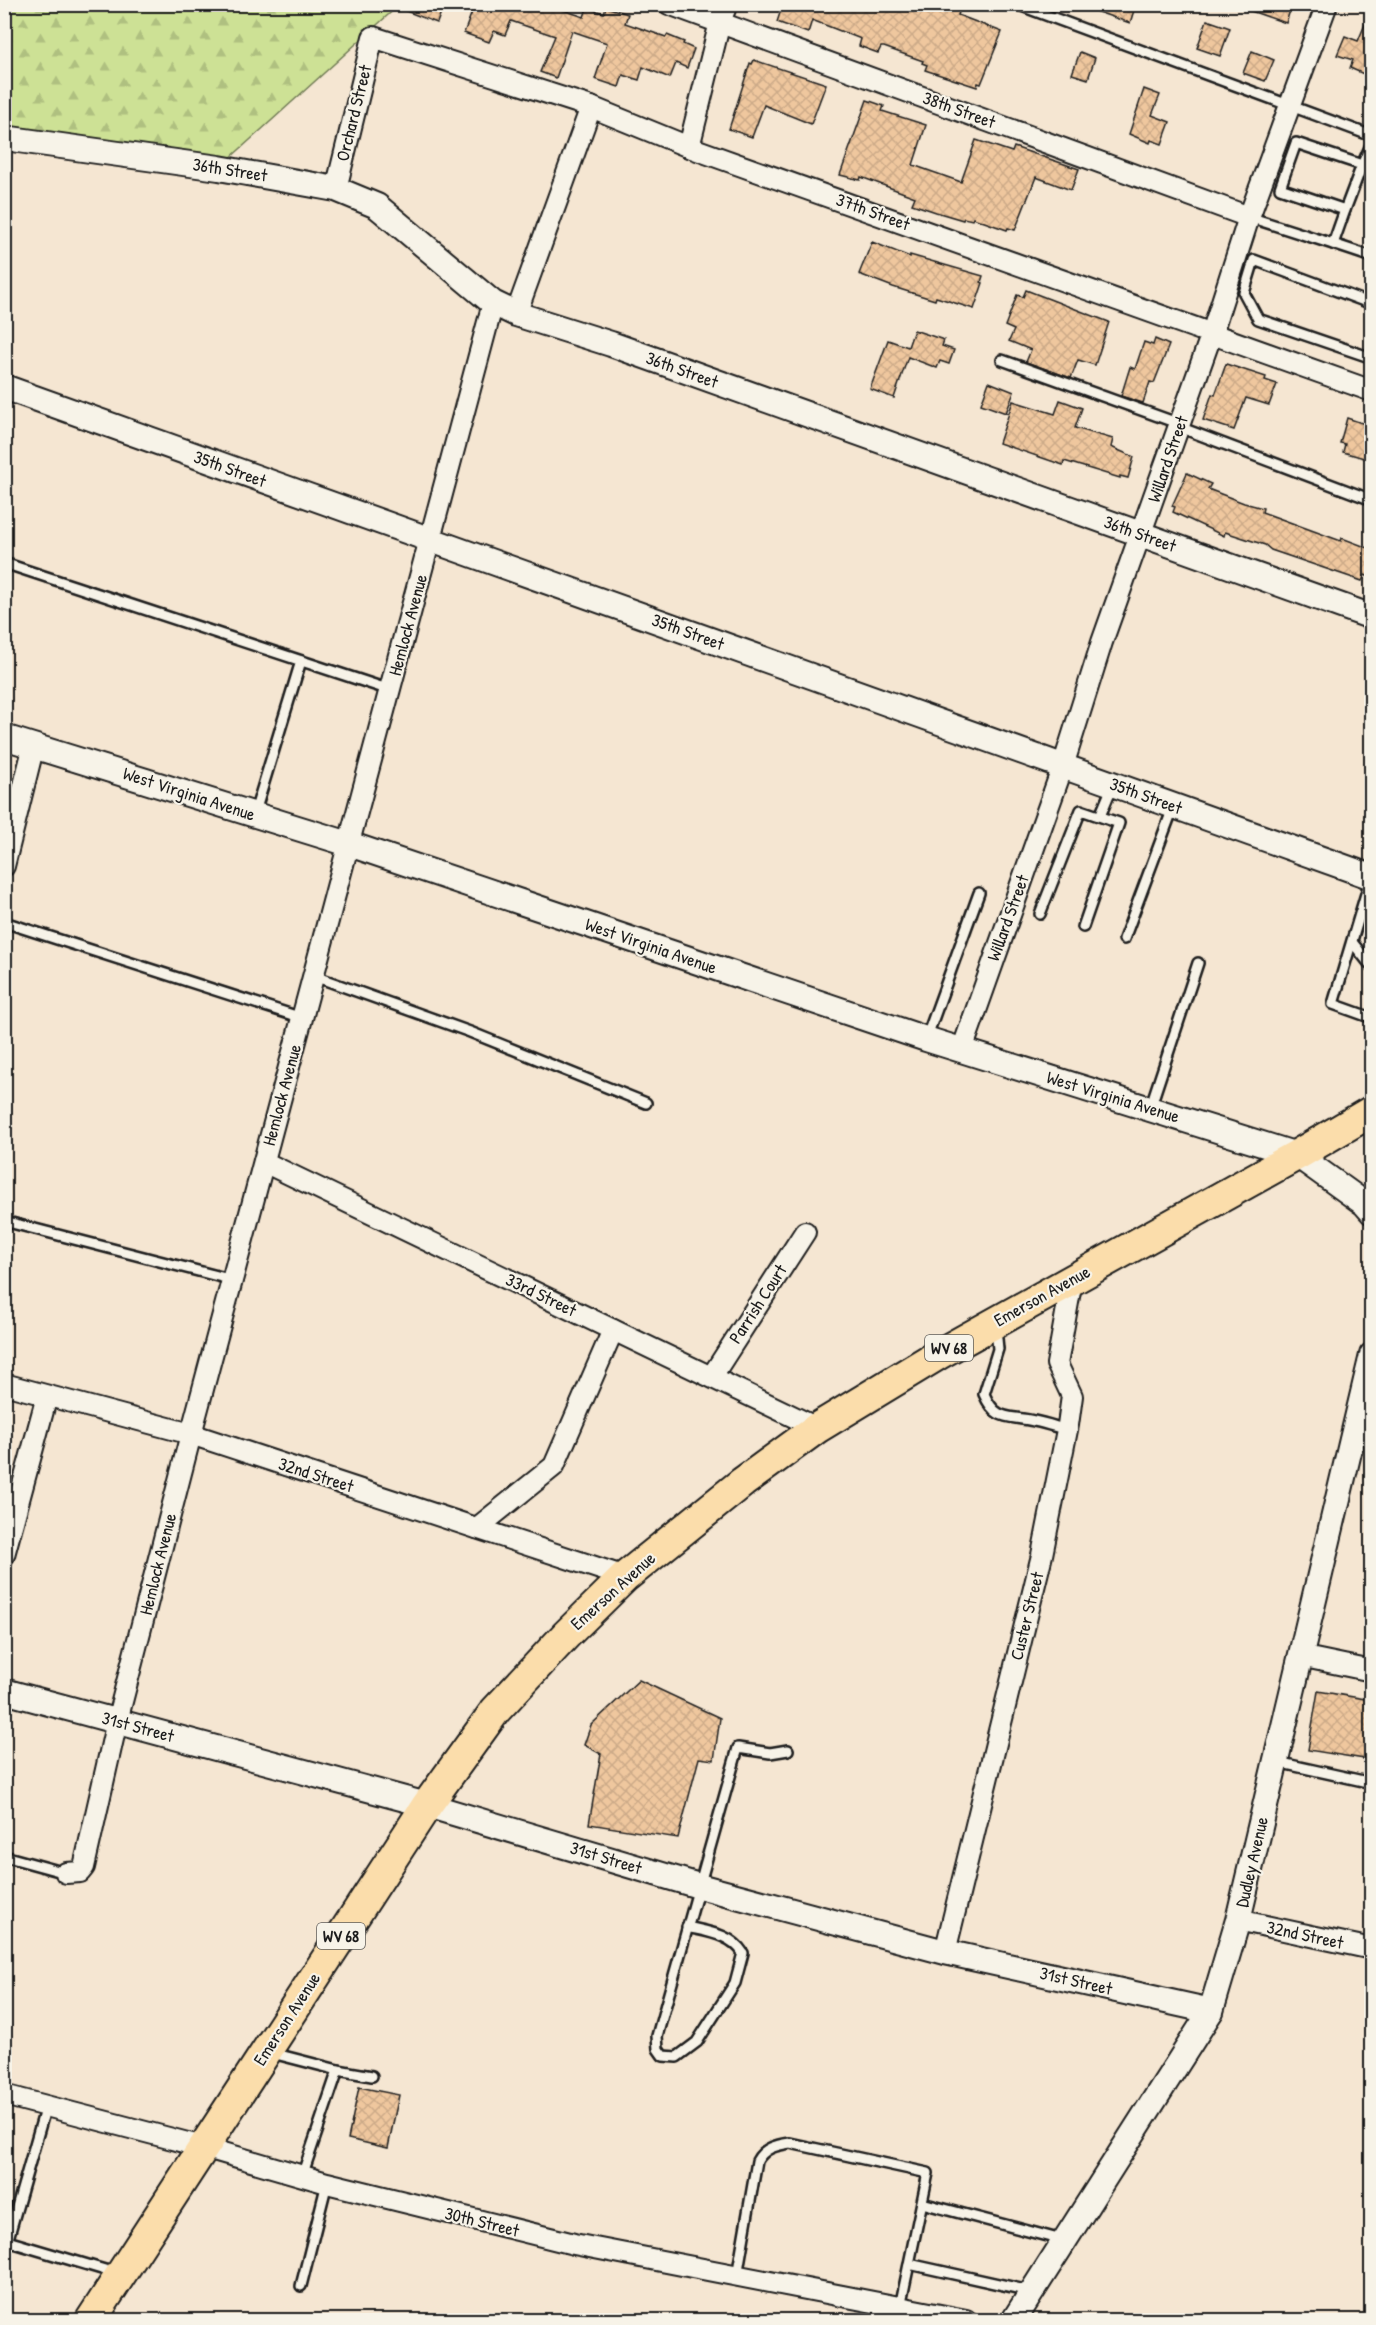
<svg xmlns="http://www.w3.org/2000/svg" width="1376" height="2325" font-family="'Patrick Hand',sans-serif">
	<defs>
		<pattern id="forest-firs" width="22" height="20" patternUnits="userSpaceOnUse" patternTransform="scale(1.5)"><rect width="22" height="20" fill="#cde195"/><path d="M5 1l3.5 6h-7zM16 11l3.5 6h-7z" fill="#afc080"/></pattern>
		<pattern id="building-cross-hatch" width="8" height="8" patternUnits="userSpaceOnUse" patternTransform="scale(1.5)"><rect width="8" height="8" fill="#efc79e"/><path d="M0 0l8 8M0 8l8-8" fill="none" stroke="#ca8"/></pattern>
	</defs>
	<rect width="100%" height="100%" fill="#f5e6d2"/>
	<filter id="ink" filterUnits="userSpaceOnUse"><feTurbulence type="fractalNoise" baseFrequency=".0167" numOctaves="2"/><feDisplacementMap in="SourceGraphic" scale="12" xChannelSelector="R" yChannelSelector="G"/><feConvolveMatrix kernelMatrix="1 2 1 2 8 2 1 2 1" color-interpolation-filters="sRGB"/></filter>
	<g filter="url(#ink)">
		<polygon fill="url(#forest-firs)" stroke="#747e58" stroke-width="1.5" points="5,5 399,5 219,168 5,138"/>
		<g fill="url(#building-cross-hatch)" stroke="#1c1c1c" stroke-width="1.5">
			<polygon points="393,4 444,4 437,23 393,6"/>
			<polygon points="475,4 546,4 584,17 587,8 604,13 606,7 628,14 625,23 666,37 667,35 684,42 683,44 694,49 687,68 676,63 670,78 643,67 639,80 623,75 619,87 595,79 607,43 572,31 556,78 540,72 555,36 511,21 505,35 494,31 489,42 464,33"/>
			<polygon points="776,4 962,4 958,15 1002,32 981,84 978,83 977,87 925,70 927,65 922,63 923,61 884,47 881,47 878,53 859,46 861,39 812,20 808,33 777,22 782,7"/>
			<polygon points="1084,4 1136,4 1130,23 1083,7"/>
			<polygon points="1239,4 1292,4 1286,23 1239,7"/>
			<polygon points="1371,10 1371,62 1366,75 1350,68 1353,60 1337,55 1345,36 1358,41"/>
			<polygon points="1207,20 1230,28 1220,56 1197,48"/>
			<polygon points="1252,51 1274,60 1265,81 1243,73"/>
			<polygon points="1080,52 1095,58 1088,79 1072,74"/>
			<polygon points="754,60 826,84 811,124 764,105 752,137 729,129 750,63 752,64"/>
			<polygon points="1144,89 1160,95 1152,115 1170,122 1162,144 1151,140 1150,143 1129,134"/>
			<polygon points="867,100 884,106 882,111 926,125 913,165 961,182 976,140 1012,152 1014,147 1079,169 1071,190 1036,177 1015,230 1008,228 1007,230 973,218 972,220 964,218 963,220 936,212 912,204 915,197 861,177 860,180 840,175"/>
			<polygon points="872,242 910,257 910,255 983,276 981,282 983,283 974,309 936,297 935,300 893,287 859,274"/>
			<polygon points="1026,290 1109,322 1095,365 1078,360 1071,378 1026,362 1031,350 1009,341 1014,330 1005,326 1017,295 1023,297"/>
			<polygon points="914,330 944,340 942,346 954,350 949,364 940,361 937,368 908,357 894,398 870,389 888,340 908,347"/>
			<polygon points="1155,339 1169,345 1154,383 1150,382 1143,403 1121,396 1130,367 1135,369 1144,342 1153,345"/>
			<polygon points="1226,364 1266,377 1265,380 1277,384 1269,405 1246,398 1234,430 1203,420 1212,394 1215,395"/>
			<polygon points="989,382 1014,392 1006,413 981,404"/>
			<polygon points="1060,400 1082,408 1075,428 1113,439 1111,447 1134,457 1128,478 1120,476 1120,478 1064,461 1063,465 999,443 1013,401 1055,414"/>
			<polygon points="1347,418 1371,426 1371,460 1343,452 1345,444 1340,443"/>
			<polygon points="1187,473 1211,484 1208,489 1244,503 1263,508 1262,512 1341,541 1342,538 1371,549 1371,578 1365,575 1362,581 1271,550 1265,545 1225,532 1224,536 1173,512 1175,507 1172,506"/>
			<polygon points="639,1680 720,1718 714,1760 699,1758 678,1838 589,1824 601,1754 584,1745 591,1725"/>
			<polygon points="1318,1691 1371,1700 1371,1760 1308,1750"/>
			<polygon points="359,2087 399,2095 388,2148 348,2139"/>
		</g>
		<g fill="none" stroke-linecap="round" stroke-linejoin="round">
			<g stroke="#1c1c1c" stroke-width="14">
				<g id="service">
					<polyline points="1016,4 1372,136"/>
					<polyline points="1362,165 1345,210 1280,188 1296,143 1362,165 1372,143"/>
					<polyline points="1345,210 1333,244 1372,257"/>
					<polyline points="1249,217 1333,244"/>
					<polyline points="1372,304 1254,260 1244,293 1258,319 1372,358"/>
					<polyline points="1002,360 1180,424"/>
					<polyline points="1179,427 1372,500"/>
					<polyline points="4,563 390,690"/>
					<polyline points="255,812 301,661"/>
					<polyline points="1100,816 1113,785"/>
					<polyline points="1371,877 1333,1004 1372,1018"/>
					<polyline points="1040,914 1081,810 1119,823 1083,927"/>
					<polyline points="4,922 302,1018"/>
					<polyline points="1124,939 1173,808"/>
					<polyline points="1352,942 1372,967"/>
					<polyline points="314,976 470,1032 646,1103"/>
					<polyline points="926,1039 979,893"/>
					<polyline points="1150,1108 1198,963"/>
					<polyline points="4,1221 233,1280"/>
					<path d="M996,1329L998,1349L984,1394C996,1422 1008,1415 1034,1421C1045,1423 1056,1427 1067,1430"/>
					<polyline points="1277,1762 1372,1783"/>
					<polyline points="4,1856 66,1873"/>
					<path d="M687,1927C708,1932 731,1934 743,1953L735,1983L697,2042L677,2057L663,2056L658,2049L657,2036L738,1748L770,1753L788,1750"/>
					<polyline points="272,2053 338,2070 302,2176"/>
					<polyline points="338,2070 372,2076"/>
					<polyline points="922,2203 1062,2240"/>
					<polyline points="4,2240 115,2273"/>
					<polyline points="7,2242 46,2106"/>
					<polyline points="909,2264 1030,2291"/>
					<path d="M737,2276L757,2161C764,2148 776,2145 790,2143L928,2173L900,2307"/>
					<polyline points="301,2286 327,2183"/>
				</g>
			</g>
			<g stroke="#1c1c1c" stroke-width="24">
				<g id="minor">
					<polyline points="669,4 1249,217"/>
					<polyline points="689,147 720,22 727,4"/>
					<polyline points="336,189 373,37 591,107 689,147 1372,391"/>
					<polyline points="516,314 591,107"/>
					<polyline points="4,866 34,745"/>
					<polyline points="962,1050 1063,766 1102,642 1212,333 1249,217 1327,4"/>
					<polyline points="264,1162 817,1428"/>
					<polyline points="712,1376 805,1232"/>
					<polyline points="4,1384 191,1434 625,1577"/>
					<polyline points="477,1528 554,1466 613,1330"/>
					<polyline points="4,1555 47,1396"/>
					<polyline points="1300,1656 1372,1671"/>
					<polyline points="66,1873 80,1872 84,1867 117,1721 191,1434 493,303"/>
					<polyline points="1238,1920 1372,1949"/>
					<polyline points="945,1952 1042,1555 1068,1425 1072,1396 1057,1364 1072,1280"/>
					<polyline points="4,2095 203,2147 327,2183 574,2244 966,2320"/>
				</g>
			</g>
			<g stroke="#1c1c1c" stroke-width="28">
				<g id="tertiary">
					<polyline points="4,138 219,168 336,189 377,206 493,303 516,314 611,344 1372,617"/>
					<polyline points="4,387 1372,877"/>
					<polyline points="4,737 349,844 926,1039 1297,1155 1365,1204 1372,1212"/>
					<polyline points="4,1691 427,1805 699,1886 945,1952 1211,2011"/>
					<polyline points="1014,2320 1211,2011 1238,1920 1372,1355"/>
				</g>
			</g>
			<g stroke="#1c1c1c" stroke-width="34">
				<polyline id="primary" points="91,2320 427,1805 495,1711 566,1635 625,1577 743,1482 817,1428 939,1354 1297,1155 1372,1111"/>
			</g>
			<use href="#service" stroke="#f7f3e8" stroke-width="9"/>
			<use href="#minor" stroke="#f7f3e8" stroke-width="20"/>
			<use href="#tertiary" stroke="#f7f3e8" stroke-width="24"/>
			<use href="#primary" stroke="#fbddab" stroke-width="30"/>
		</g>
	</g>
	<g text-anchor="middle" stroke-width="4.5" stroke-linejoin="round" paint-order="stroke">
		<g fill="#f7f3e8" stroke="#5e5c59" stroke-width="1.5">
			<rect x="925" y="1335" width="48" height="26" rx="4.5"/>
			<rect x="317" y="1923" width="48" height="26" rx="4.5"/>
		</g>
		<g font-size="16" font-weight="bold" fill="#1c1c1c">
			<text x="949" y="1354">WV 68</text>
			<text x="341" y="1942">WV 68</text>
		</g>
		<g font-size="18" fill="#1c1c1c" stroke="#f7f3e8">
			<text transform="translate(959 110) rotate(20)" y="6">38th Street</text>
			<text transform="translate(354 113) rotate(-76)" y="6">Orchard Street</text>
			<text transform="translate(230 170) rotate(9)" y="6">36th Street</text>
			<text transform="translate(873 212) rotate(20)" y="6">37th Street</text>
			<text transform="translate(682 370) rotate(20)" y="6">36th Street</text>
			<text transform="translate(1168 459) rotate(-71)" y="6">Willard Street</text>
			<text transform="translate(230 469) rotate(20)" y="6">35th Street</text>
			<text transform="translate(1140 534) rotate(20)" y="6">36th Street</text>
			<text transform="translate(408 625) rotate(-75)" y="6">Hemlock Avenue</text>
			<text transform="translate(688 632) rotate(20)" y="6">35th Street</text>
			<text transform="translate(189 794) rotate(18)" y="6">West Virginia Avenue</text>
			<text transform="translate(1146 796) rotate(20)" y="6">35th Street</text>
			<text transform="translate(1008 918) rotate(-70)" y="6">Willard Street</text>
			<text transform="translate(651 946) rotate(19)" y="6">West Virginia Avenue</text>
			<text transform="translate(282 1095) rotate(-75)" y="6">Hemlock Avenue</text>
			<text transform="translate(1113 1097) rotate(17)" y="6">West Virginia Avenue</text>
			<text transform="translate(541 1295) rotate(26)" y="6">33rd Street</text>
			<text transform="translate(1042 1296) rotate(-29)" y="6">Emerson Avenue</text>
			<text transform="translate(758 1304) rotate(-57)" y="6">Parrish Court</text>
			<text transform="translate(316 1475) rotate(18)" y="6">32nd Street</text>
			<text transform="translate(158 1564) rotate(-76)" y="6">Hemlock Avenue</text>
			<text transform="translate(613 1591) rotate(-42)" y="6">Emerson Avenue</text>
			<text transform="translate(1027 1616) rotate(-76)" y="6">Custer Street</text>
			<text transform="translate(138 1727) rotate(15)" y="6">31st Street</text>
			<text transform="translate(606 1858) rotate(17)" y="6">31st Street</text>
			<text transform="translate(1252 1862) rotate(-77)" y="6">Dudley Avenue</text>
			<text transform="translate(1305 1935) rotate(12)" y="6">32nd Street</text>
			<text transform="translate(1076 1981) rotate(13)" y="6">31st Street</text>
			<text transform="translate(287 2019) rotate(-57)" y="6">Emerson Avenue</text>
			<text transform="translate(482 2222) rotate(14)" y="6">30th Street</text>
		</g>
	</g>
	<rect width="1376" height="2325" fill="none" stroke="#f7f3e8" stroke-width="24"/>
	<rect x="12" y="12" width="1352" height="2301" fill="none" stroke="#1c1c1c" stroke-width="2" filter="url(#ink)"/>
</svg>
